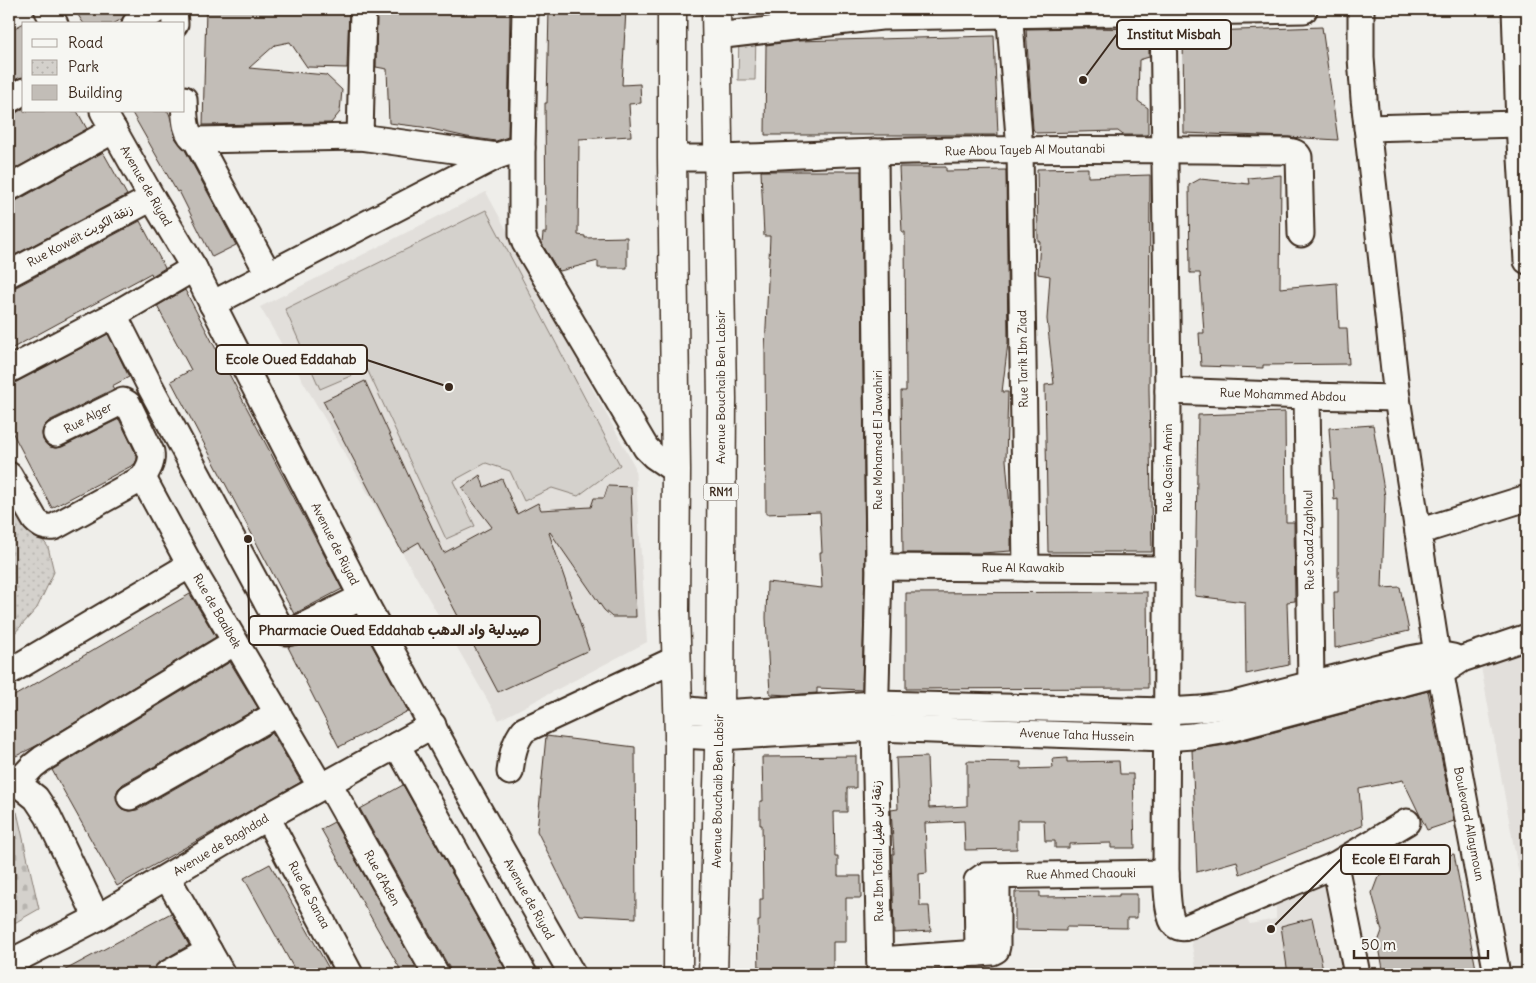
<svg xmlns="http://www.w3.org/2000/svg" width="1536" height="983" font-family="Delius,'Playpen Sans Arabic',sans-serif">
	<defs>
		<pattern id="cemetery-stones" width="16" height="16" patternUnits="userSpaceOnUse" patternTransform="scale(1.25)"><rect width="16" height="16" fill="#d4d1cc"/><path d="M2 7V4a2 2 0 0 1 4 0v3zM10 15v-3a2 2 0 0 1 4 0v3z" fill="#b7b4af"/></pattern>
		<pattern id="park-dots" width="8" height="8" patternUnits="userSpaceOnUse" patternTransform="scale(1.25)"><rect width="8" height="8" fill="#d4d1cc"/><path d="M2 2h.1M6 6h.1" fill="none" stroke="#b7b4af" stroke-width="1.8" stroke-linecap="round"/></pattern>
	</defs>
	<rect width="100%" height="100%" fill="#efeeea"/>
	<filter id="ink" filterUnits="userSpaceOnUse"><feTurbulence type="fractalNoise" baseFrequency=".02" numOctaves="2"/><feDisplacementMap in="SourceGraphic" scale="10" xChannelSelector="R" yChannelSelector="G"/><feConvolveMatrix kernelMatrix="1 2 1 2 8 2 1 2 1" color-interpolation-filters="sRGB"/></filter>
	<g filter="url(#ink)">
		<g fill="#e2dfdb">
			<polygon points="486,192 635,467 647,642 499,720 260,307"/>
			<polygon points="1527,639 1527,918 1479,656"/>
			<polygon points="1332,874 1350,974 1197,974 1190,934 1242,911 1250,924 1276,919 1276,892"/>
		</g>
		<g fill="#d4d1cc" stroke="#887e75">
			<polygon points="739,32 756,32 755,80 738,80"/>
			<polygon points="486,210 620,465 578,496 552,488 524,501 510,471 486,463 453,481 475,526 446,539 367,369 320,389 285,309"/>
		</g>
		<polygon fill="url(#cemetery-stones)" stroke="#887e75" points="9,810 17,812 39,909 9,926"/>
		<polygon fill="url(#park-dots)" stroke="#887e75" points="19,507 48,547 54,572 37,608 13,635 9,636 9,511"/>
		<g fill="#c2bdb7" stroke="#3b2a1e">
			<polygon points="74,9 132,9 127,12 122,19 113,24 84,24"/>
			<polygon points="206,9 349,9 347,68 307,67 290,42 275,45 249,68 326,75 342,90 340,112 331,123 203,125"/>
			<polygon points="377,9 510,9 508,137 496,141 467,137 422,127 389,123 387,69 376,67"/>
			<polygon points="549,9 626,9 622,85 640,84 641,103 629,104 631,136 579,139 578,235 585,236 585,238 627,237 627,268 598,268 598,261 560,271 556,267 542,244 543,233 546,233 545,103 547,103"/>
			<polygon points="24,23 24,77 17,79 9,83 9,31"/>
			<polygon points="1322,27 1338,140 1288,137 1184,133 1183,32"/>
			<polygon points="1086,28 1149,29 1149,57 1139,60 1138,101 1148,108 1148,135 1123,135 1118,131 1036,133 1033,129 1026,29"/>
			<polygon points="994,36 998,135 765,135 766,45 797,41"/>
			<polygon points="24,108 24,111 77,111 87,129 9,172 9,114 16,113"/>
			<polygon points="131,111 168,111 170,116 175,138 185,150 236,245 212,257 179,191 177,192"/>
			<polygon points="103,152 127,195 9,258 9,202 16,201"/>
			<polygon points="899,167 946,167 946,171 1006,170 1008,343 1002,392 1008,392 1006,460 1011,518 1011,551 982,553 903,553 901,391 906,391 905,232 902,232"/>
			<polygon points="1088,168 1088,177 1150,175 1149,389 1152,552 1048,552 1045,385 1054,384 1047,319 1050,276 1038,274 1040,241 1038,241 1037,169"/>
			<polygon points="761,171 861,171 865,567 862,690 817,688 817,693 788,695 770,694 766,618 767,582 822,588 820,552 822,552 820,512 766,514 765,350 770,236 764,236"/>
			<polygon points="1281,175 1280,288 1337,283 1339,328 1347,328 1349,364 1263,365 1263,368 1201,366 1199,333 1204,333 1200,273 1190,273 1189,185 1200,179 1249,184 1248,178"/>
			<polygon points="140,221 165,268 152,276 151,273 9,350 9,288 16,287"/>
			<polygon points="185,290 342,589 294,614 171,381 191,370 157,306"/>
			<polygon points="108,334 129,377 112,386 114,389 49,421 44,426 42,433 43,440 48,446 55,448 62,447 119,419 137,456 137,459 135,464 52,508 9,426 9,386"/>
			<polygon points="365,381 444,553 492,527 462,488 480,475 484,487 502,479 517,514 538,503 541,510 591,507 594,498 604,498 608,486 631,487 636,617 612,617 604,610 550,532 549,533 589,650 498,692 419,542 402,552 323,401"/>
			<polygon points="1285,412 1286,522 1294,522 1295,601 1287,602 1289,665 1246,674 1245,602 1195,596 1198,415"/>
			<polygon points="1373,425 1385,496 1382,588 1400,587 1409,631 1335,648 1334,592 1338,592 1338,499 1334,500 1329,428"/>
			<polygon points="1147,592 1148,688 906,689 906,593"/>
			<polygon points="190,594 216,637 38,745 16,756 9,744 9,699"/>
			<polygon points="356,616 408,711 339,747 288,647 297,645"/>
			<polygon points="230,662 258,708 123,784 118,789 116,796 118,804 122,809 129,811 137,810 272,733 301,782 117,886 52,770"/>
			<polygon points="1428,691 1454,821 1427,830 1403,780 1359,789 1362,826 1240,874 1237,861 1197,872 1192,750 1226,745"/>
			<polygon points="546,736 635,747 636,918 579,915 537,831"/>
			<polygon points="856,756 856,788 847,788 847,812 834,812 835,857 838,857 838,876 861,876 861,898 846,898 846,942 833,942 833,974 759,974 758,921 760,921 760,899 763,899 762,825 760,825 760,801 763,801 762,757"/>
			<polygon points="927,757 929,808 967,806 967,761 1021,762 1021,769 1053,768 1052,759 1067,758 1067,762 1119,761 1120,774 1133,774 1135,848 1111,848 1111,843 1069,844 1069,848 1055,848 1055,841 1045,841 1044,820 1017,820 1017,849 965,850 964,821 925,823 927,873 919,874 920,906 929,906 931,931 894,933 892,854 894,854 891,810 898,809 896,758"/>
			<polygon points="403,785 508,974 450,974 449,967 360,809"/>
			<polygon points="334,822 420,974 403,974 321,829"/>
			<polygon points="1454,854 1477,974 1384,974 1378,942 1382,931 1372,893 1378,877 1384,873 1405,866 1406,862"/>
			<polygon points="270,864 332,974 297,974 244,878"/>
			<polygon points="1015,892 1040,892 1040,897 1119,896 1119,894 1137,894 1137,918 1127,918 1127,928 1066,927 1066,931 1015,930"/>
			<polygon points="171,913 189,945 160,962 155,967 153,974 58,974"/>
			<polygon points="1312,918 1324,974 1288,974 1281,926"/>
		</g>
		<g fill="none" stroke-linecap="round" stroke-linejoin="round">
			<g stroke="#3b2a1e" stroke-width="29">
				<g id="minor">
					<polyline points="47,9 55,24"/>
					<polyline points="174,9 175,24"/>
					<polyline points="525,9 522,148 522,234 525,243 646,448 654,456 676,471"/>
					<polyline points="1009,9 1020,150 1026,568"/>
					<path d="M1163,9L1168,391L1166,873C1167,884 1167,917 1175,925C1180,929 1185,928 1190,926L1335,865L1407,822"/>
					<polyline points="1361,9 1361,58 1364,99 1397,398 1437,654 1497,974"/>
					<polyline points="1515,9 1519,124 1527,261"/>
					<polyline points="135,24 158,9"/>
					<polyline points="716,36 881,17 1304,10"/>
					<path d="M184,99C185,111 183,134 196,140L269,275"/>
					<polyline points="9,100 24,91"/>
					<polyline points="103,111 152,198 194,268 362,597 454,766 572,974"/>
					<polyline points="1367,128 1519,124"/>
					<polyline points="360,137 363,9"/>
					<polyline points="196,140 360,137 497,156"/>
					<polyline points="875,152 879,567 875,728 880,974"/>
					<path d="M672,158C740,159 808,154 876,152C1013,148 1151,149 1288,151C1293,152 1297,152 1299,157L1301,234"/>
					<polyline points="9,188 114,130"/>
					<polyline points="9,274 152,198"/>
					<polyline points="212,304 497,156 522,148"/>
					<polyline points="114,315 151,388 281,629 285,632 291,632 362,597"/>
					<polyline points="9,370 114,315 194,268"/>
					<polyline points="1168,391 1307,396 1397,398"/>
					<polyline points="1307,396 1311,683"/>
					<path d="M56,434L123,401L128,404L151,452C153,462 148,469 143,478"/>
					<path d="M9,475L35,520C41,526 45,528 54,527L143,478L190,565"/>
					<polyline points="1418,532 1527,498"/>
					<polyline points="879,567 1168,569"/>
					<polyline points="9,672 190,565 321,787"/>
					<polyline points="678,709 720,713 876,704 1167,711 1201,709 1230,705 1409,659 1437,654 1453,657"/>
					<polyline points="679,735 719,737 875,728 1166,738 1192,736 1222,731 1441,673 1462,659 1527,637"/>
					<polyline points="397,745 524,974"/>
					<path d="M510,772C512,757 514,742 524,730L676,659"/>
					<polyline points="9,780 17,783 36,798 48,816 97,918"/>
					<polyline points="328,782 436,974"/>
					<polyline points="17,783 33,766 42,759 235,642"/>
					<polyline points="130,797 278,713"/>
					<polyline points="267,817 350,974"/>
					<polyline points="1335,865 1357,974"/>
					<polyline points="167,877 222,974"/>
					<polyline points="978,953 977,881 984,876 1166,873"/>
					<polyline points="880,960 992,952 996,950 997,946 997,876"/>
					<polyline points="9,963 97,918 267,817 433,725"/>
					<polyline points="167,974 209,951"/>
				</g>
			</g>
			<g stroke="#3b2a1e" stroke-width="31">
				<g id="major">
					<polyline points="672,9 672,158 676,471 675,611 679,735 678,974"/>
					<polyline points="713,974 720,713 722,399 716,9"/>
				</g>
			</g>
			<use href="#minor" stroke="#f6f6f2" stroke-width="25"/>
			<use href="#major" stroke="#f6f6f2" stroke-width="28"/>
		</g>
	</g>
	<g text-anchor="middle" stroke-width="5" stroke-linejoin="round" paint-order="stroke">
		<rect fill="#f6f6f2" stroke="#73675e" stroke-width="1" x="703.5" y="483.5" width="35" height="17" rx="4"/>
		<g font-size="11" font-weight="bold" fill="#3b2a1e">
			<text x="721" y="496">RN11</text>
		</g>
		<g font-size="12" fill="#3b2a1e" stroke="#f6f6f2">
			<text transform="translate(1025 150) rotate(-1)" y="4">Rue Abou Tayeb Al Moutanabi</text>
			<text transform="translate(146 186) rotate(60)" y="4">Avenue de Riyad</text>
			<text transform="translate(80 236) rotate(-28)" y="4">Rue Koweït زنقة الكويت</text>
			<text transform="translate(1023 359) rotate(-91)" y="4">Rue Tarik Ibn Ziad</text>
			<text transform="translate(721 387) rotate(-90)" y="4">Avenue Bouchaib Ben Labsir</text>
			<text transform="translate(1283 395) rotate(2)" y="4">Rue Mohammed Abdou</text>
			<text transform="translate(88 418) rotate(-28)" y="4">Rue Alger</text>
			<text transform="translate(878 440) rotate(-90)" y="4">Rue Mohamed El Jawahiri</text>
			<text transform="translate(1168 468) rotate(-90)" y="4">Rue Qasim Amin</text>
			<text transform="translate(1309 540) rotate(-91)" y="4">Rue Saad Zaghloul</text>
			<text transform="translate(335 544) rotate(63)" y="4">Avenue de Riyad</text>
			<text x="1023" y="572">Rue Al Kawakib</text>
			<text transform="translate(217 611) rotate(60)" y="4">Rue de Baalbek</text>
			<text transform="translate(1077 735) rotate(2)" y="4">Avenue Taha Hussein</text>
			<text transform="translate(718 791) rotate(-89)" y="4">Avenue Bouchaib Ben Labsir</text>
			<text transform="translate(1469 824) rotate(79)" y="4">Boulevard Allaymoun</text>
			<text transform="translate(221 845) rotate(-31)" y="4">Avenue de Baghdad</text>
			<text transform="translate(878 851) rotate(-91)" y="4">Rue Ibn Tofail زنقة ابن طفيل</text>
			<text transform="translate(1081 874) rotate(-1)" y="4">Rue Ahmed Chaouki</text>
			<text transform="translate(382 878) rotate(61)" y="4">Rue d'Aden</text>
			<text transform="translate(309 895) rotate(62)" y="4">Rue de Sanaa</text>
			<text transform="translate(529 899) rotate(61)" y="4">Avenue de Riyad</text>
		</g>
	</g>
	<path fill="none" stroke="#3b2a1e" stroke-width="2" d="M1083 80L1117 34M449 387L367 360M248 539L249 630M1271 929L1341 859"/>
	<g fill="#3b2a1e" stroke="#f6f6f2" stroke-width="2">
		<circle cx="1083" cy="80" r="5"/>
		<circle cx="449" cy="387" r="5"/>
		<circle cx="248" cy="539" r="5"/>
		<circle cx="1271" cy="929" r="5"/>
	</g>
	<g fill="#f6f6f2" stroke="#3b2a1e" stroke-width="2">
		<rect x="1117" y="20" width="114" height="29" rx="5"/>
		<rect x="216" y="345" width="151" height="29" rx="5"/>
		<rect x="249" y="616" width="291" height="29" rx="5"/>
		<rect x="1341" y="845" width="109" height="29" rx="5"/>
	</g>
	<g font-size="14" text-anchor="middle" font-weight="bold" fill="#3b2a1e">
		<text x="1174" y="39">Institut Misbah</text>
		<text x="291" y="364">Ecole Oued Eddahab</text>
		<text x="394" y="635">Pharmacie Oued Eddahab صيدلية واد الدهب</text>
		<text x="1396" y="864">Ecole El Farah</text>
	</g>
	<rect width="1536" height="983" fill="none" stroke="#f6f6f2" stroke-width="30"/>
	<rect x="15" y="15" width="1506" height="953" fill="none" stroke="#3b2a1e" stroke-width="2" filter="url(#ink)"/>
	<rect x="22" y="22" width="162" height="90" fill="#f6f6f2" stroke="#aba49d"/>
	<rect x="32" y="39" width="25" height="8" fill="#f6f6f2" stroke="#aba49d"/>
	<text x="68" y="48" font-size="15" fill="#3b2a1e">Road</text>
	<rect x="32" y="60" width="25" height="15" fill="url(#park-dots)" stroke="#aba49d"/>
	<text x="68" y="72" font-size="15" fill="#3b2a1e">Park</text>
	<rect x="32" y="85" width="25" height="15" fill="#c2bdb7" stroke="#aba49d"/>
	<text x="68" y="98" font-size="15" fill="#3b2a1e">Building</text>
	<path d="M1354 950v8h134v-8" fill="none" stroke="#3b2a1e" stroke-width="2.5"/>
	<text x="1361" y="950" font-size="15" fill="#3b2a1e" stroke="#f6f6f2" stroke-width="4" paint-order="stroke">50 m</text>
</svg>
